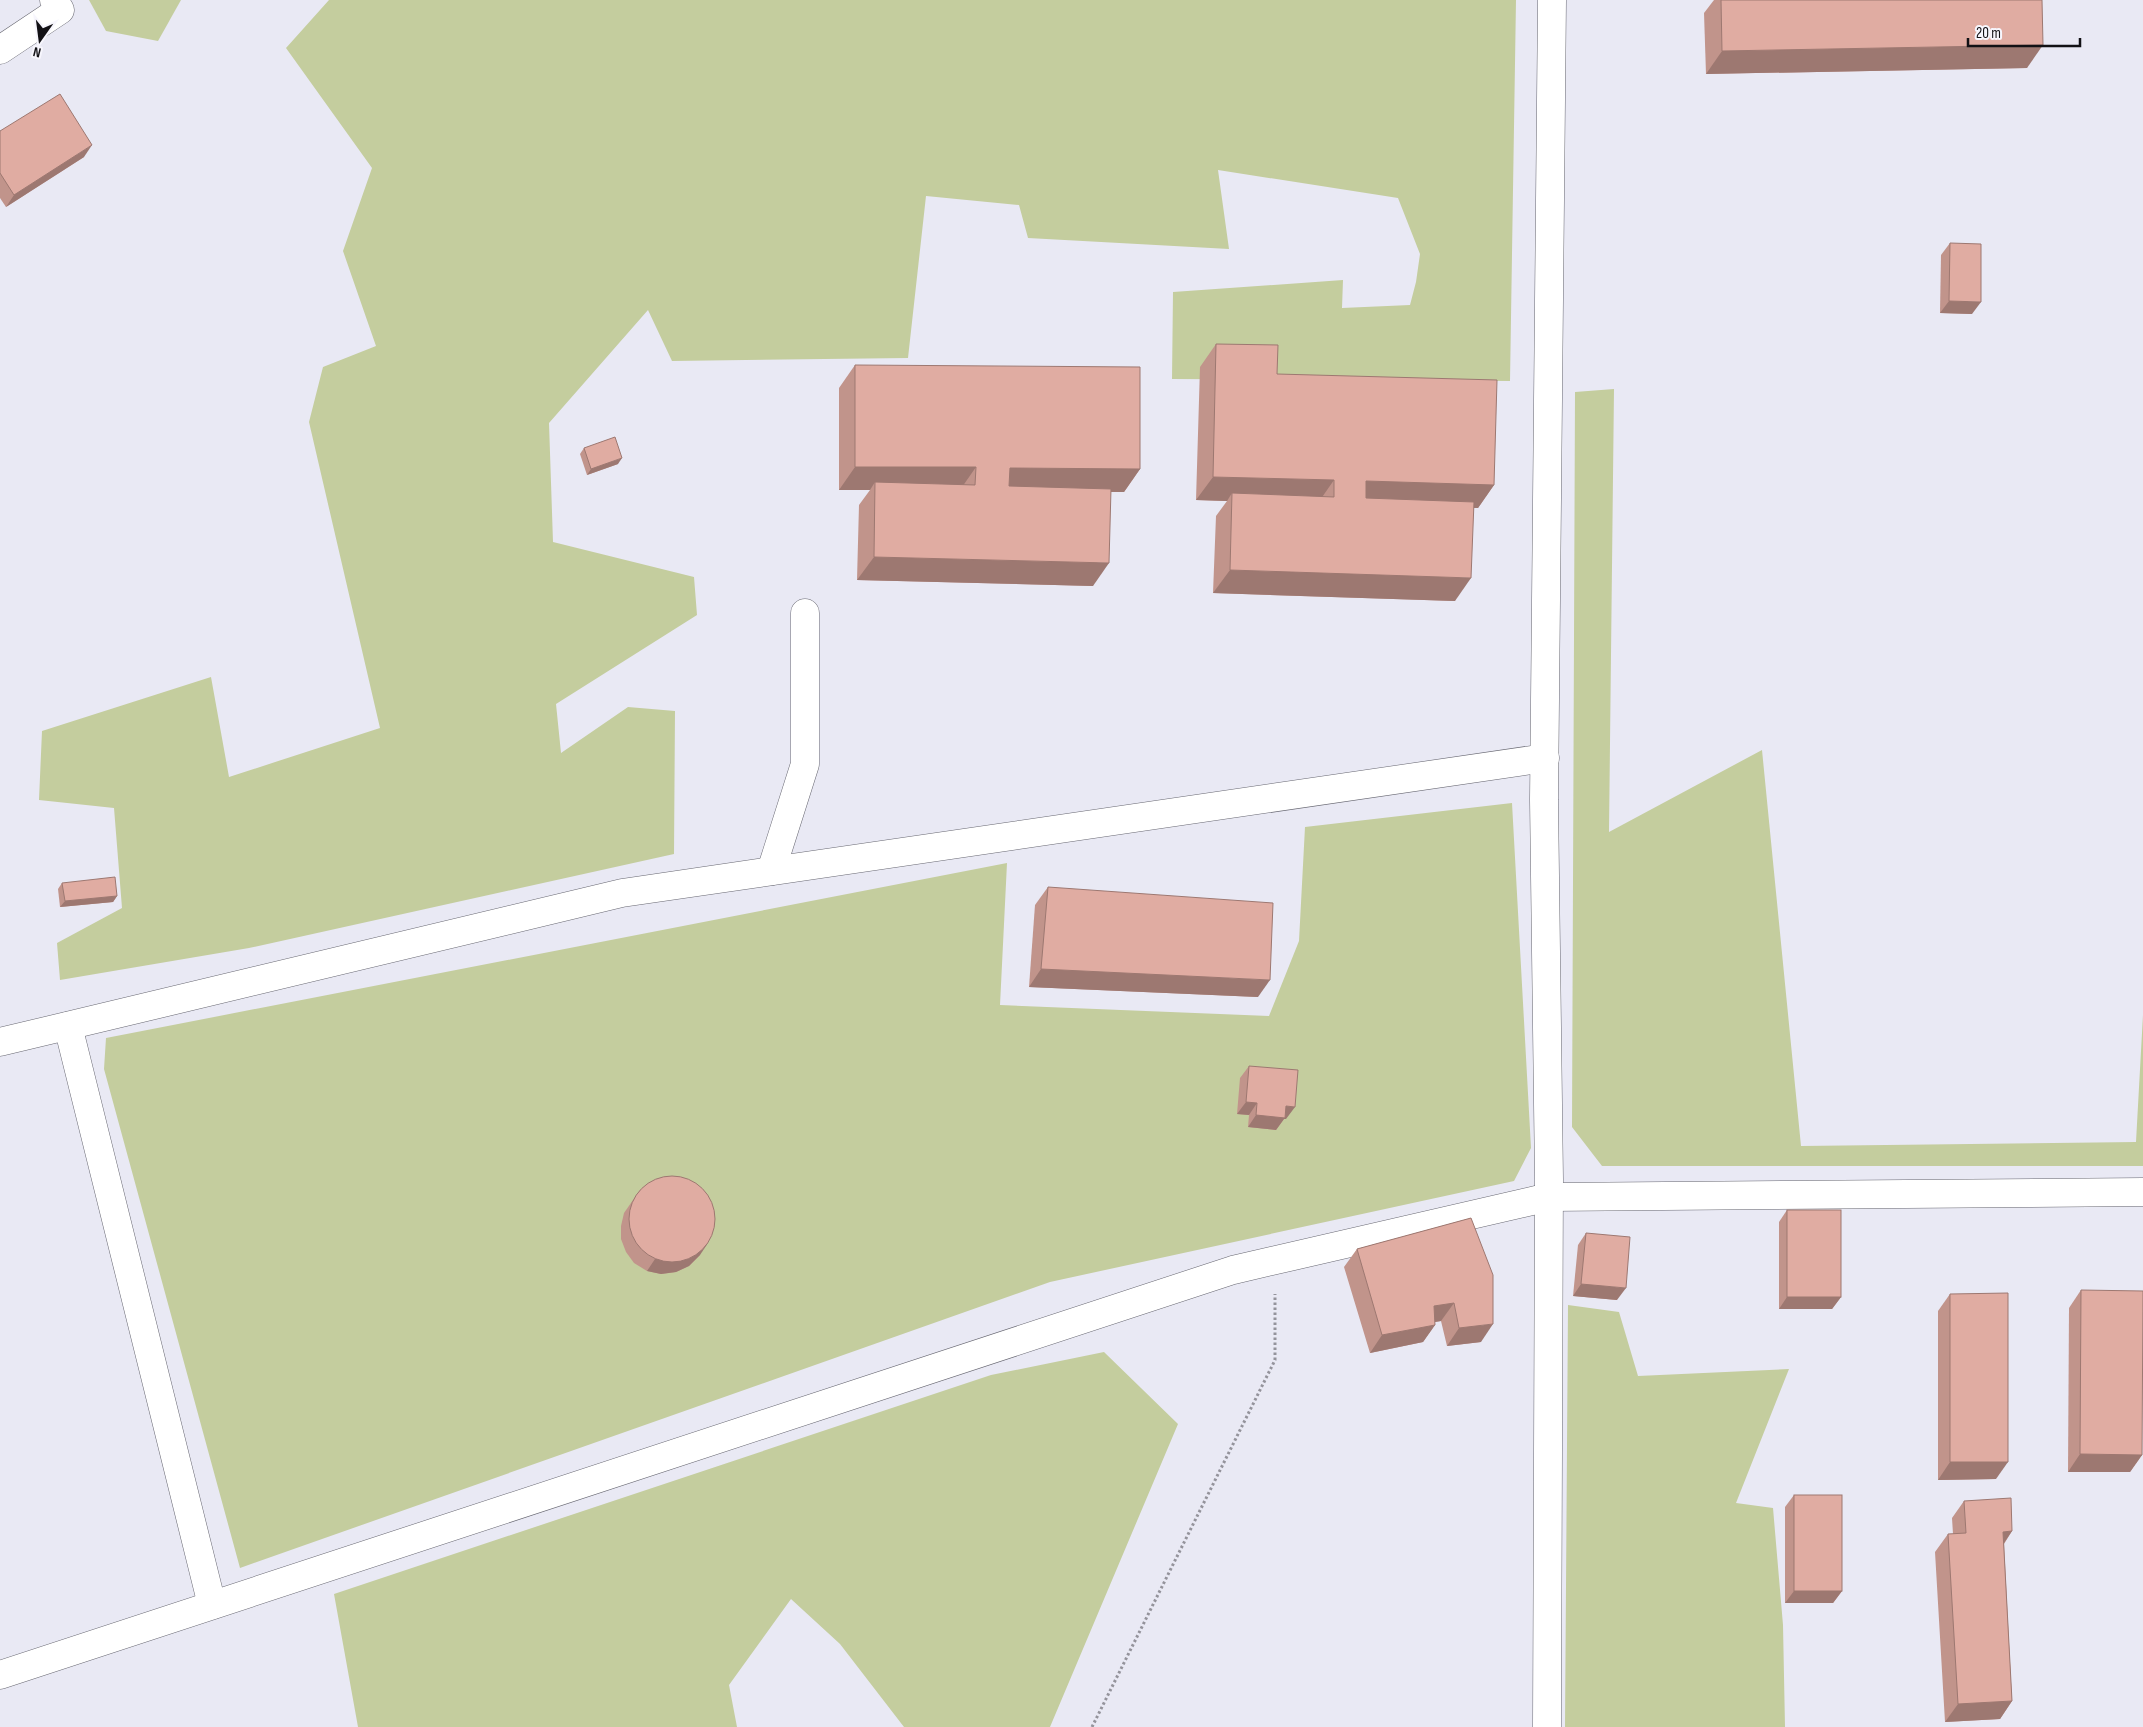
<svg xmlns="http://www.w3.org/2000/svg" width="2143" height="1727" font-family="'Sofia Sans Condensed',sans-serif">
	<rect width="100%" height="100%" fill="#e9e9f4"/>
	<g fill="#c4cd9e">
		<polygon points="89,0 181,0 158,41 106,31"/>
		<polygon points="329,0 1516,0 1510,381 1172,379 1173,292 1343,280 1342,308 1410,305 1416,282 1420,254 1398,198 1218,170 1229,249 1028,238 1019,205 926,196 908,358 672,361 648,310 549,423 553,542 694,577 697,615 556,704 561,753 628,707 675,711 674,854 249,948 60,980 57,943 122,908 114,808 39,800 42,731 211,677 229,777 380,728 309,422 323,367 376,346 343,251 372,168 286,48"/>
		<polygon points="1614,389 1609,832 1762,750 1801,1146 2136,1142 2143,1015 2143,1166 1602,1166 1572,1127 1575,392"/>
		<polygon points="1512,803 1531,1148 1514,1181 1050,1282 240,1568 104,1069 106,1038 1007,863 1000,1005 1269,1016 1299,941 1305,827"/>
		<polygon points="1568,1305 1619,1312 1638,1376 1789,1369 1736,1503 1773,1508 1783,1625 1785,1727 1565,1727"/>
		<polygon points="1104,1352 1178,1424 1050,1727 904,1727 840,1644 791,1599 729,1685 737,1727 358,1727 334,1594 991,1375"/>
	</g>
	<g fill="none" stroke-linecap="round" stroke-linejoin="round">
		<g stroke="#676771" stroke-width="29">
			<g id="minor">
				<polyline points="0,50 60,10 54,0"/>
				<polyline points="771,871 805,764 805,613"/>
				<polyline points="68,1026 212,1605"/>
				<polyline points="0,1042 622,893 1545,758"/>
				<polyline points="0,1675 1233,1270 1549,1197 2143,1192"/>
				<polyline points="1547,1727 1549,1179 1544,800 1552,0"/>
			</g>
		</g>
		<polyline stroke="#94939b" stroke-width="3" stroke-dasharray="2.5 2.5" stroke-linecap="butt" points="1092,1727 1275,1360 1275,1294"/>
		<use href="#minor" stroke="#fff" stroke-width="28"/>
	</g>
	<g fill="#c1948b">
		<polygon points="1714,0 2042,0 2027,68 1706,74 1704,13"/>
		<polygon points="0,131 84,157 6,207 0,198"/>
		<polygon points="1950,243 1972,314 1940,313 1941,255"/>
		<polygon points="1216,344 1277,374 1494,485 1478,508 1474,508 1455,601 1213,593 1216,516 1227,501 1196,500 1200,367"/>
		<polygon points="855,365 1140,469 1124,492 1111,492 1093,586 857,580 859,505 870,490 839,490 839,388"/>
		<polygon points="584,448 618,464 587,475 580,454"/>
		<polygon points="62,883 117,896 113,902 60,907 58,889"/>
		<polygon points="1048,887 1258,997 1029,987 1035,905"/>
		<polygon points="1249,1066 1286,1119 1284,1119 1276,1130 1248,1127 1249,1115 1237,1114 1240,1078"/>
		<polygon points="640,1190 700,1255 689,1266 676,1272 661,1274 647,1271 634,1263 626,1252 621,1239 621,1226 624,1213"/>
		<polygon points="1787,1210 1841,1297 1832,1309 1779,1309 1779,1222"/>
		<polygon points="1471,1218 1481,1342 1447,1346 1441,1321 1435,1322 1435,1325 1423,1342 1370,1353 1344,1267 1357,1249"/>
		<polygon points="1586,1233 1617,1300 1573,1296 1578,1245"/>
		<polygon points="2081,1290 2142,1455 2130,1472 2068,1472 2069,1308"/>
		<polygon points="1950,1294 1996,1479 1938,1480 1938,1311"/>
		<polygon points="1794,1495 1842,1591 1833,1603 1785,1603 1785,1507"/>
		<polygon points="1964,1501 2012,1531 2004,1544 2012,1701 2000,1719 1945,1722 1935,1552 1948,1534 1953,1534 1952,1518"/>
	</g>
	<g fill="#9d7871">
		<polygon points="2043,45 2027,68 1706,74 1722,51"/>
		<polygon points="92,145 84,157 6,207 14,195"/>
		<polygon points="1949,301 1981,302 1972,314 1940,313"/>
		<polygon points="622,458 618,464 587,475 591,469"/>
		<polygon points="855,467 976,467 960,490 875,482 870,490 839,490"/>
		<polygon points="1010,468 1140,469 1124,492 994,491"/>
		<polygon points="1213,477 1334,480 1318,503 1232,493 1227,501 1196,500"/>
		<polygon points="1366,481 1494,485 1478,508 1350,504"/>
		<polygon points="874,557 1109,563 1093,586 857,580"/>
		<polygon points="1230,570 1471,578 1455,601 1213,593"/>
		<polygon points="117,896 113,902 60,907 65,901"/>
		<polygon points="1041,969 1270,980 1258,997 1029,987"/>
		<polygon points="1246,1102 1257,1103 1249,1115 1237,1114"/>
		<polygon points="1286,1106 1295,1107 1286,1119 1284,1119 1276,1130 1248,1127 1256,1115"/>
		<polygon points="708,1243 700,1255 689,1266 676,1272 661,1274 647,1271 655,1259"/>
		<polygon points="1581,1284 1626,1288 1617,1300 1573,1296"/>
		<polygon points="1787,1297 1841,1297 1832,1309 1779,1309"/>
		<polygon points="1454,1303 1441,1321 1422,1324 1434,1306"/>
		<polygon points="1493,1324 1481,1342 1447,1346 1459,1328"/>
		<polygon points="1435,1325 1423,1342 1370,1353 1382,1335"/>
		<polygon points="2080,1454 2142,1455 2130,1472 2068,1472"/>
		<polygon points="1950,1462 2008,1462 1996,1479 1938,1480"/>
		<polygon points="2012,1531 2000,1549 2003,1532"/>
		<polygon points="1794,1591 1842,1591 1833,1603 1785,1603"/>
		<polygon points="2012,1701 2000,1719 1945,1722 1958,1704"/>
	</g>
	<g fill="#e0aca2" stroke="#9d7871">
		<polygon points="1721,0 2042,0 2043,45 1722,51"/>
		<polygon points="60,94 92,145 14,195 0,173 0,131"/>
		<polygon points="1950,243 1981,244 1981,302 1949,301"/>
		<polygon points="1216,344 1278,345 1277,374 1497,380 1494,485 1366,481 1366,498 1474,502 1471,578 1230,570 1232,493 1334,497 1334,480 1213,477"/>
		<polygon points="855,365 1140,367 1140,469 1010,468 1009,486 1111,489 1109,563 874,557 875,482 975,485 976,467 855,467"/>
		<polygon points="615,437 622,458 591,469 584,448"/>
		<polygon points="115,877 117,896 65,901 62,883"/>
		<polygon points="1048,887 1273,903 1270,980 1041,969"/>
		<polygon points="1249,1066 1298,1070 1295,1107 1286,1106 1285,1118 1256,1115 1257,1103 1246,1102"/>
		<circle cx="672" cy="1219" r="43"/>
		<rect x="1787" y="1210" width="54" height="87"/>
		<polygon points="1471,1218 1493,1275 1493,1324 1459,1328 1454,1303 1434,1306 1435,1325 1382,1335 1357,1249"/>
		<polygon points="1586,1233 1630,1237 1626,1288 1581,1284"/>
		<polygon points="2081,1290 2143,1291 2142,1455 2080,1454"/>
		<polygon points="2008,1293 2008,1462 1950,1462 1950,1294"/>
		<rect x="1794" y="1495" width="48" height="96"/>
		<polygon points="2011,1498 2012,1531 2003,1532 2012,1701 1958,1704 1948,1534 1966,1533 1964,1501"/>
	</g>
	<g transform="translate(40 40) rotate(194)" stroke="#f7f6fd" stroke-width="4" paint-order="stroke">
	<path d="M0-4L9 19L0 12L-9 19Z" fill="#121115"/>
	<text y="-8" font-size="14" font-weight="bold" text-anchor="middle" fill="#121115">N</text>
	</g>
	<path d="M1968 38v8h112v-8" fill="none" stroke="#121115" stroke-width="2.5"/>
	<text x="1976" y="38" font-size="15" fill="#121115" stroke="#f7f6fd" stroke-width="4" paint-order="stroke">20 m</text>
</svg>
